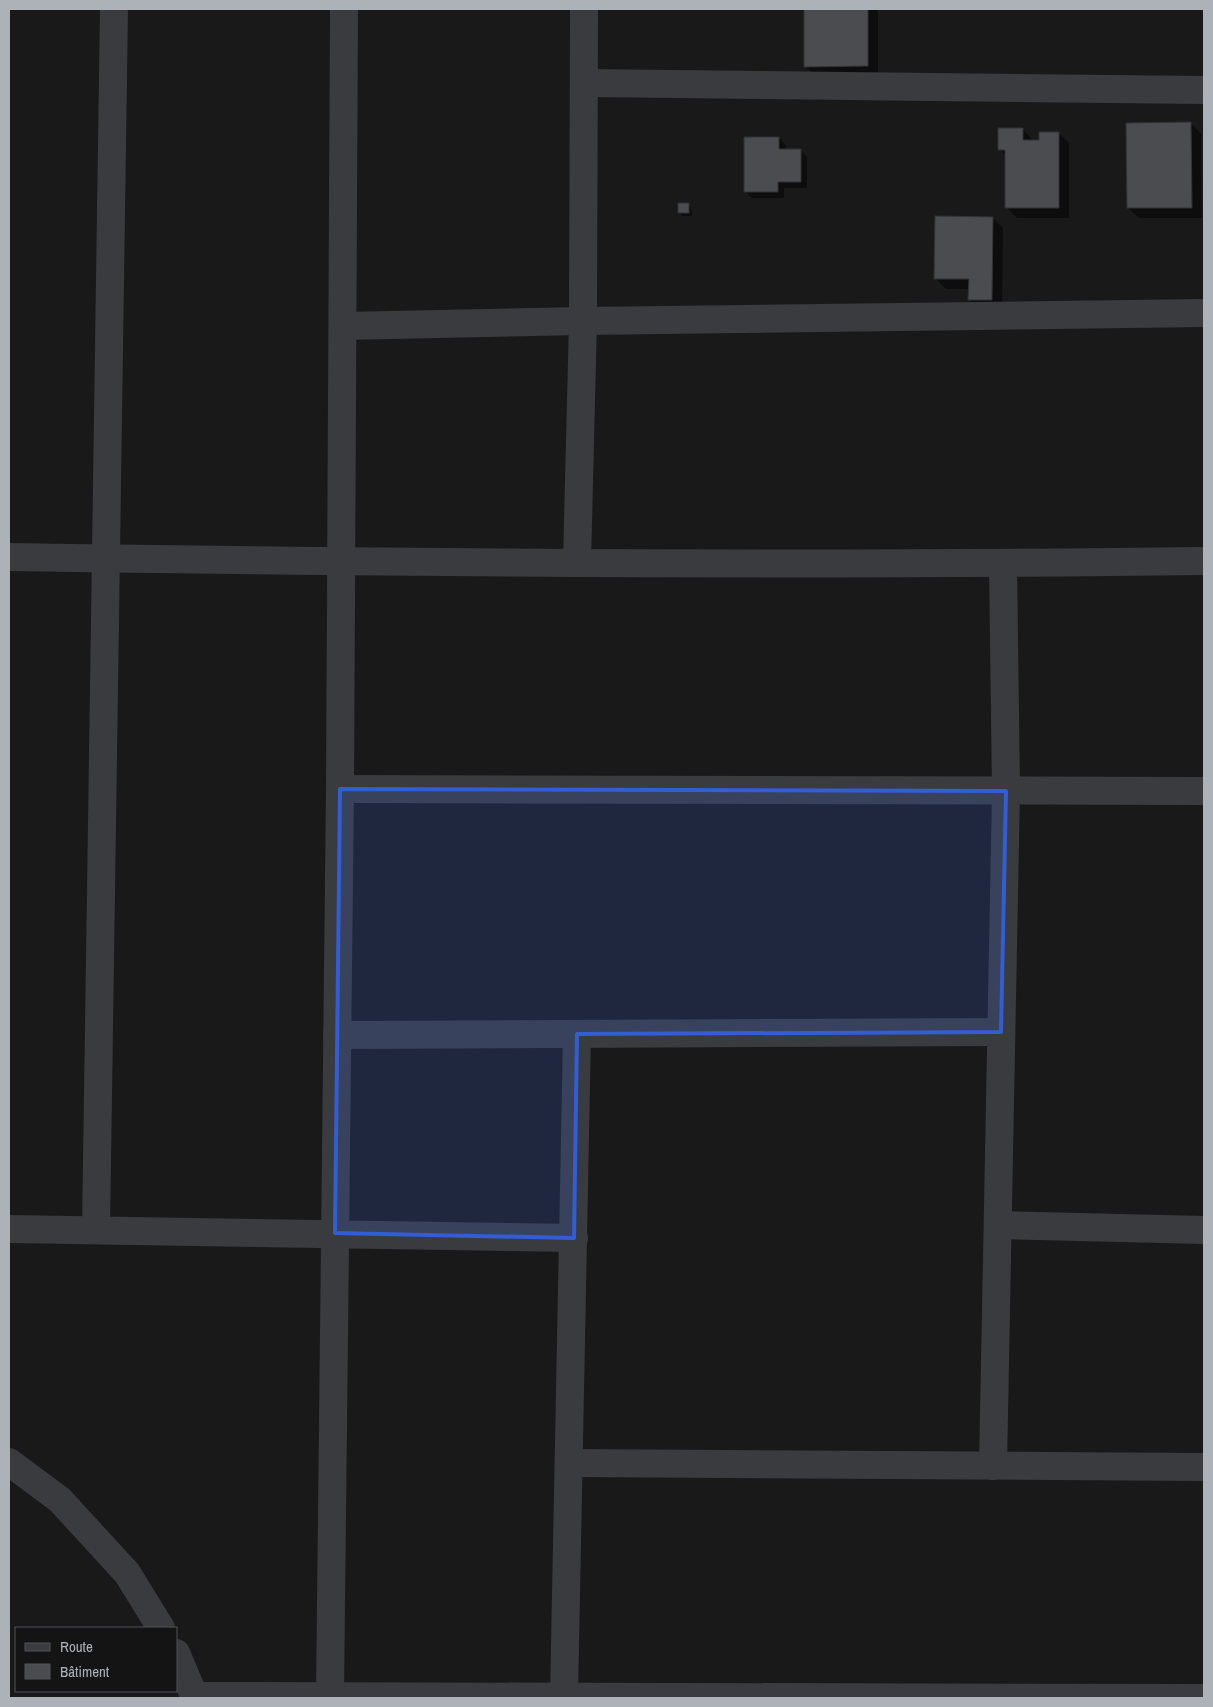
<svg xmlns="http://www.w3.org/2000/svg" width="1213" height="1707" font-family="'Archivo Narrow',sans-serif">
	<rect width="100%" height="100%" fill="#19191a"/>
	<g fill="#0007">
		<polygon points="805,9 878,9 878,76 816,77 805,66"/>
		<polygon points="1191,123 1201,134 1202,218 1139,218 1128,208"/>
		<polygon points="1023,129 1033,141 1040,141 1059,133 1069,143 1069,218 1017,218 1006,207 1006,156 1000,149"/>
		<polygon points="779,138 786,145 786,150 800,150 807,157 807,188 784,188 784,198 752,198 745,191"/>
		<polygon points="688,205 691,208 692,216 682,216 679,213"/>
		<polygon points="993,218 1003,228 1002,310 980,310 970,300 970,289 946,289 936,279"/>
	</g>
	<g fill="#4b4c4f" stroke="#333336">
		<polygon points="804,9 868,9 868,66 804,67"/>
		<polygon points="1191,122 1192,208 1127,208 1126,123"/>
		<polygon points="998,128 1023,128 1023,140 1039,140 1039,132 1059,132 1059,208 1005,208 1005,150 998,150"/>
		<polygon points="744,137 779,137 779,149 801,149 801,182 778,182 778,192 744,192"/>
		<rect x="678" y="203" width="11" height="10"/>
		<polygon points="935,216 993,217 992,300 968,300 969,279 934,279"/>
	</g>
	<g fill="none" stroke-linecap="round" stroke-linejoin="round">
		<g stroke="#3a3b3f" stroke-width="28">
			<polyline points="584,83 1204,90"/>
			<polyline points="343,326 583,321 1204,313"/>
			<path d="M9,557C407,563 806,566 1204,561"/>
			<polyline points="577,562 583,321 584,9"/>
			<polyline points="340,789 1204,791"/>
			<polyline points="337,1035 1001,1032"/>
			<polyline points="998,1225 1204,1230"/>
			<polyline points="9,1229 574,1238"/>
			<polyline points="96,1230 114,9"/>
			<polyline points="9,1462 60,1500 127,1573 161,1628"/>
			<polyline points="570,1463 1204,1467"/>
			<polyline points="993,1466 1006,791 1003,563"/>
			<polyline points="176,1653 195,1698"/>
			<polyline points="194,1696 1204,1698"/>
			<polyline points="330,1696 340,789 344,9"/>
			<polyline points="564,1697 577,1034"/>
		</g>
	</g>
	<path fill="#335dd3" fill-opacity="0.2" stroke="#335dd3" stroke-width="4" stroke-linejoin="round" d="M340,789L1006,791L1001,1032L577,1034L574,1238L335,1233Z"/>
	<rect width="1213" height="1707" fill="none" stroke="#adb1b8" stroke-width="20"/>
	<rect x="15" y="1627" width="162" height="65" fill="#141415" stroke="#515356"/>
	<rect x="25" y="1643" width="25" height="8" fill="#3a3b3f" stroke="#515356"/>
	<text x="60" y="1652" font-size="15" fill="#adb1b8">Route</text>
	<rect x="25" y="1664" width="25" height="15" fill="#4b4c4f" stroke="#515356"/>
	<text x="60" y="1677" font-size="15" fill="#adb1b8">Bâtiment</text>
</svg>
